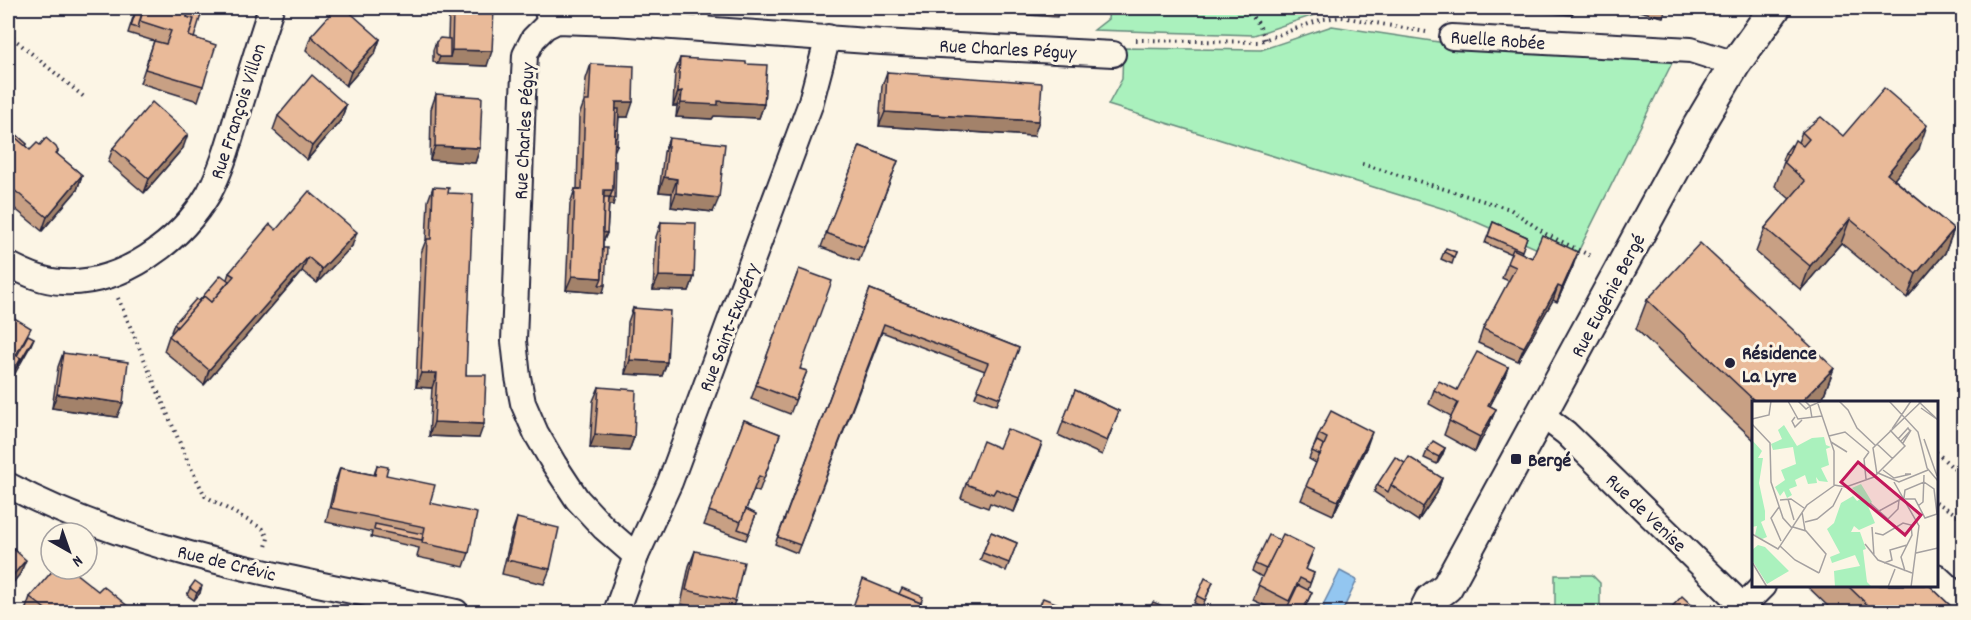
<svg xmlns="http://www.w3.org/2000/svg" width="1971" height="620" font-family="Dekko,sans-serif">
	<rect width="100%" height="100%" fill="#fcf5e5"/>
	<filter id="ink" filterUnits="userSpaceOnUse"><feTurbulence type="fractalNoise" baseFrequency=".0167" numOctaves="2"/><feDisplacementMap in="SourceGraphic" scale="12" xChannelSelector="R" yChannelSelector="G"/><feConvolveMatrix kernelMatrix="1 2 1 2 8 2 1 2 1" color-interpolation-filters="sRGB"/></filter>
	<g filter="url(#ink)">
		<g fill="#aaf1bd" stroke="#668a7c" stroke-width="1.5">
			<polygon points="1109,8 1303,8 1323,12 1254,35 1094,30 1108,19"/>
			<polygon points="1332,26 1452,44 1676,55 1572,264 1451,211 1108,105 1122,79 1123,48 1261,50"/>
			<polygon points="1555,575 1592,575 1600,583 1600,612 1555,612"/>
		</g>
		<polygon fill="#93c6f0" stroke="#6684a8" stroke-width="1.5" points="1340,571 1357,580 1342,612 1327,612 1323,605"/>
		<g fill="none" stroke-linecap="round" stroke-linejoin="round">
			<g stroke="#22223b" stroke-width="16">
				<g id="service">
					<polyline points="540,8 545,27"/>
					<polyline points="702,28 703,8"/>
				</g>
			</g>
			<g stroke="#22223b" stroke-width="28">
				<g id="minor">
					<polyline points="1452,37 1691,50 1735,64"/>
					<path d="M8,264C25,273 44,282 63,282C122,285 180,242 209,193C222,169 229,143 237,116C248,80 259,44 271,8"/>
					<polyline points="1542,415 1566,433 1749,612"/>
					<path d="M8,485C140,556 309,581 456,612"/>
					<polyline points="636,556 604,528 577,499 554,464 536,433 523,403 518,377 514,341 523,96 525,55 533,39 545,27 557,21 616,23 882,42 1113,54"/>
					<polyline points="1936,576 1964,602"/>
					<polyline points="1743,606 1763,586"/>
					<polyline points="616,612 636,556 670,482 810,105 828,37"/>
				</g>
			</g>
			<g stroke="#22223b" stroke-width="34">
				<polyline id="tertiary" points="1424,612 1430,600 1447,587 1697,128 1735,64 1775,8"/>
			</g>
			<g stroke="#22223b" stroke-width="4" stroke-dasharray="1.5 4.5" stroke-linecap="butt">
				<path d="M1231,8C1253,14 1258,18 1265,40"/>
				<polyline points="8,34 84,97"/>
				<polyline points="1136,40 1258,42 1323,19 1342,17 1426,32"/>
				<polyline points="1362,164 1510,209 1546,234 1593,257"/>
				<polyline points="118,298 188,462 205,496 263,529 268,538 266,547"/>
				<polyline points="1936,452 1964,478"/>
				<polyline points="1936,502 1964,519"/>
			</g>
			<use href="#service" stroke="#fcf5e5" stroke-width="12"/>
			<use href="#minor" stroke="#fcf5e5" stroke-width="24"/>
			<use href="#tertiary" stroke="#fcf5e5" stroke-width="30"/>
		</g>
		<g fill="#c8a084" stroke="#22223b" stroke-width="1.5">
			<polygon points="136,8 194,38 203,86 198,101 140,83 154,41 128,33"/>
			<polygon points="449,8 494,8 487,66 437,64 433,61 433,50 436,42 448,39"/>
			<polygon points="1627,8 1666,8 1663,17"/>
			<polygon points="311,36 380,39 375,53 346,86 306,50"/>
			<polygon points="680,58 746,64 764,104 759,118 714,116 712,119 676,117 677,106 673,106 675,72"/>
			<polygon points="591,64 628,117 619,117 617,145 614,152 613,205 609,205 607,233 604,240 603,240 603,293 566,290 570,204 575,189 577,189 579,116 584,102 586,79"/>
			<polygon points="887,72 1034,136 879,126 882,86"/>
			<polygon points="436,94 480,148 475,163 430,160 431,109"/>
			<polygon points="346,105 341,120 307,160 273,130 278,116"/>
			<polygon points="8,127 27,144 26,147 30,150 40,145 58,151 57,154 82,175 77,190 42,231 8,203"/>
			<polygon points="1802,132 1843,136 1919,149 1894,179 1954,229 1945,253 1907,298 1841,243 1801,290 1756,252 1765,228 1790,199 1775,186 1784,162 1782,160 1785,153 1798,142"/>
			<polygon points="669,138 713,212 671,207 672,193 659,192 664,152"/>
			<polygon points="860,146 898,161 859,261 821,247"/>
			<polygon points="113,148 183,148 144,193 108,162"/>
			<polygon points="433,187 448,193 466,375 479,438 429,436 432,388 416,387 421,253 426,240 428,201"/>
			<polygon points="661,222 694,277 689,291 653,290 656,237"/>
			<polygon points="1493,222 1527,237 1521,253 1532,258 1573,266 1557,302 1553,300 1518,361 1478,343 1483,329 1509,281 1502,278 1511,254 1485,243"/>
			<polygon points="276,230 352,246 317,283 302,271 204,385 164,351 169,336 173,333 171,332 174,324 199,301 227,279 229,273"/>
			<polygon points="1444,252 1456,252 1452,264 1441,259"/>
			<polygon points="799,269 800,369 807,371 790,414 751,399"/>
			<polygon points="870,289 1019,348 997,405 975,397 985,371 882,332 797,553 775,544"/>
			<polygon points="1647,300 1834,368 1823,397 1818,402 1754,402 1754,440 1636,329"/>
			<polygon points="633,308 667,362 662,376 625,374 628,322"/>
			<polygon points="63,353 117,417 52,408 58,367"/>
			<polygon points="1508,367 1503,381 1490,406 1496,409 1490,423 1475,452 1444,435 1451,416 1429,404 1434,390 1457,390"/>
			<polygon points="599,387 634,437 629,451 590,448 593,401"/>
			<polygon points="1075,390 1119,411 1102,455 1058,435"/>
			<polygon points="744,420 780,434 759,492 754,490 746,509 756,514 746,540 704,525"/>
			<polygon points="1319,434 1367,446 1333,515 1301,500 1316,463 1309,459"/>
			<polygon points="999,448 1037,458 1014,512 990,503 988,508 961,498 966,484"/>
			<polygon points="1445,448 1442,456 1437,464 1424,458 1427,451"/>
			<polygon points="1405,463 1442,478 1437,493 1418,521 1374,492 1377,485"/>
			<polygon points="377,465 386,475 430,503 469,553 464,567 417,557 419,548 371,537 372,532 326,522 335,482 340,468 374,475"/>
			<polygon points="517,518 550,569 544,584 502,574 512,532"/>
			<polygon points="991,532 1017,543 1006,571 980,560"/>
			<polygon points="1280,541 1314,549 1306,570 1314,573 1308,590 1312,592 1303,612 1285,612 1286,612 1279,612 1253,600 1262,577 1252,571 1255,564"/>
			<polygon points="695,551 735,601 731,612 718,612 681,604 689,566"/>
			<polygon points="1213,582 1202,607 1194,603 1197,596"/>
			<polygon points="1806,585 1929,585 1957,612 1834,612"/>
			<polygon points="190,588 200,593 194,600 187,595"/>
			<polygon points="98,591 135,612 27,612 25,611 30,597"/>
		</g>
		<g fill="#a3826b" stroke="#22223b" stroke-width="1.5">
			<polygon points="924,8 1060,8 1057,17"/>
			<polygon points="1500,8 1575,8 1572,15"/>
			<polygon points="380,39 375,53 346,86 351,72"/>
			<polygon points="452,50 492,51 487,66 437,64 440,57 450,57"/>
			<polygon points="682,91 677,106 673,106 678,92"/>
			<polygon points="718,101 764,104 759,118 714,116 712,119 676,117 681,103"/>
			<polygon points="616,102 633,102 628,117 614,117"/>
			<polygon points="346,105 341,120 307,160 312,146"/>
			<polygon points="12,110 8,123 8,116"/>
			<polygon points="885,112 1039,121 1034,136 879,126"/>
			<polygon points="1927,125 1919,149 1879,198 1887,174"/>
			<polygon points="188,134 183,148 144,193 149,179"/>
			<polygon points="435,146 480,148 475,163 430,160"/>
			<polygon points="82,175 77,190 42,231 47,217"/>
			<polygon points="664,177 677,179 672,193 659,192"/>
			<polygon points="604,190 613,190 607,205 602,205"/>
			<polygon points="676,193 719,198 713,212 671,207"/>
			<polygon points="610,197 615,198 613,205 607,205"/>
			<polygon points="1850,219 1841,243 1801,290 1810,266"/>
			<polygon points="1954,229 1945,253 1907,298 1916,274"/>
			<polygon points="357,232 352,246 317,283 322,269"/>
			<polygon points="601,232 607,233 604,240 598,240"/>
			<polygon points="1578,252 1573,266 1557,302 1562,288"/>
			<polygon points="308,257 302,271 204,385 209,370"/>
			<polygon points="572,276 602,278 605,285 603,293 566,290"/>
			<polygon points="659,276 694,277 689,291 653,290"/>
			<polygon points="1558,286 1553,300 1518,361 1524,347"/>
			<polygon points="34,338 31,345 8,386 8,381"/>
			<polygon points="630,360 667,362 662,376 625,374"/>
			<polygon points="1508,367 1503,381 1483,419 1488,405"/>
			<polygon points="1834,368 1823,397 1818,402 1801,402"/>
			<polygon points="421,373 437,373 432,388 416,387"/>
			<polygon points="57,394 123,403 117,417 52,408"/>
			<polygon points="1496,409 1490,423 1475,452 1480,437"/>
			<polygon points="434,422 484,424 479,438 429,436"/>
			<polygon points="1372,432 1367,446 1333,515 1338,501"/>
			<polygon points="595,434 634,437 629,451 590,448"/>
			<polygon points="1042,443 1037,458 1014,512 1019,498"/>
			<polygon points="1445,448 1442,456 1437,464 1439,457"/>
			<polygon points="1442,478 1437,493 1418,521 1423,507"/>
			<polygon points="26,560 20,574 8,589 8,581"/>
			<polygon points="202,586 200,593 194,600 197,593"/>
		</g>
		<g fill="#e9ba99" stroke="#22223b" stroke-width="1.5">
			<polygon points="137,8 143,8 138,28 131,26"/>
			<polygon points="144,8 190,8 187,17 194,19 189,36 216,45 203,86 145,69 154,41 166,44 171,31 140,21"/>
			<polygon points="190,8 203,8 194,38 189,36 194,19 187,17"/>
			<polygon points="336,8 345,8 380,39 351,72 311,36"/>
			<polygon points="453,8 494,8 492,51 452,50"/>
			<polygon points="440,38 450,39 450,57 440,57 436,53 436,42"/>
			<polygon points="680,58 746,62 746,64 767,65 764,104 718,101 718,105 681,103 682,91 678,92"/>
			<polygon points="591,64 634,66 633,102 616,102 613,190 604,190 602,278 572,276 575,189 582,190 585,101 589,101"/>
			<polygon points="887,72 1042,83 1039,121 885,112"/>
			<polygon points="312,75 346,105 312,146 278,116"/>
			<polygon points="1884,88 1927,125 1887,174 1954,229 1916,274 1850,219 1810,266 1765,228 1805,181 1784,162 1795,140 1803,146 1809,139 1802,132 1821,117 1843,136"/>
			<polygon points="436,94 482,97 480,148 435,146"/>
			<polygon points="152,102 188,134 149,179 113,148"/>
			<polygon points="8,107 12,110 8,116"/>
			<polygon points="616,109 619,109 617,145 615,144"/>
			<polygon points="8,127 27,144 25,146 8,131"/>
			<polygon points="8,131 30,150 37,143 40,145 46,138 56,147 58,151 56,153 82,175 47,217 8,185"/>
			<polygon points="669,138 725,144 719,198 676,193 677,179 664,177"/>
			<polygon points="1791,145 1792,146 1788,155 1785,153"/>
			<polygon points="860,146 898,161 864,247 826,233"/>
			<polygon points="614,161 616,161 615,198 610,197 613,190"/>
			<polygon points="433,187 449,188 448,193 473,194 466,375 486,375 484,424 434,422 437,373 421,373 427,239 431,239"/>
			<polygon points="309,191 357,232 322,269 308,257 209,370 169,336 204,296 211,302 234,276 229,273 270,224 276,230"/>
			<polygon points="604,197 609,197 607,233 603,232"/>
			<polygon points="661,222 696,223 694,277 659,276"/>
			<polygon points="1493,222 1527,237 1522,251 1488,236"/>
			<polygon points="1542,235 1578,252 1562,288 1558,286 1524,347 1483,329 1516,267 1507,263 1513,249 1532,258"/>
			<polygon points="1700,243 1834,368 1801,402 1756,402 1647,300"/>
			<polygon points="603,248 607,248 605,285 599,285 602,278"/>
			<polygon points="1446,248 1456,252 1454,257 1444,252"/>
			<polygon points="799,269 832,281 800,369 807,371 795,400 756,385"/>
			<polygon points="221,275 229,281 211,302 204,296 177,327 174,324 196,299 199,301"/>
			<polygon points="870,289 1019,348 1000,398 977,389 988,363 884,324 800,545 778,537"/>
			<polygon points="633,308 670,311 667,362 630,360"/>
			<polygon points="11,316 31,328 16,355 21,358 8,381 8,318 10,319"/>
			<polygon points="28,335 34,338 18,365 21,358 17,356"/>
			<polygon points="1477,352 1508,367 1488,405 1496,409 1480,437 1449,421 1458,403 1434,390 1439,381 1457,390"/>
			<polygon points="63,353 128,362 123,403 57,394"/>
			<polygon points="599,387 636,390 634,437 595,434"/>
			<polygon points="1075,390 1119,411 1107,441 1063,421"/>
			<polygon points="1331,411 1372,432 1338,501 1306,486 1327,438 1319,434"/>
			<polygon points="744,420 780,434 764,478 759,476 741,522 709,511"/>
			<polygon points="1007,429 1042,443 1019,498 996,489 993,494 966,484 983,441 999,448"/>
			<polygon points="1317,441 1324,445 1320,455 1312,451"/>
			<polygon points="1433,441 1445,448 1439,457 1427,451"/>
			<polygon points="1395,457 1405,463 1391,485 1388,492 1377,485"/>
			<polygon points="1409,457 1442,478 1423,507 1391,485"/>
			<polygon points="377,465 388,467 386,475 435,485 430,503 477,513 469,553 422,543 425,527 331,508 340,468 375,475"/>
			<polygon points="746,509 756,514 749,533 738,529"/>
			<polygon points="517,518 559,528 550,569 507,560"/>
			<polygon points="375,524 423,534 422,540 374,530"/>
			<polygon points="991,532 1017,543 1009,563 983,553"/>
			<polygon points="1283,534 1314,549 1305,569 1314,573 1310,583 1300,578 1289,601 1258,585"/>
			<polygon points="1269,535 1280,541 1266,569 1255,564"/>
			<polygon points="8,544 26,560 8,581"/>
			<polygon points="695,551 744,562 735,601 686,590"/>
			<polygon points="54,569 70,569 98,591 103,586 135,612 49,612 30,597"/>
			<polygon points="1205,578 1213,582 1205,600 1197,596"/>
			<polygon points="863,579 921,603 917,612 851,612"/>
			<polygon points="195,581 202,586 197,593 190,588"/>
			<polygon points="1298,585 1312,592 1302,612 1288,606"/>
			<polygon points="1847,585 1929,585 1957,612 1875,612"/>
			<polygon points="902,588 923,597 918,610 921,603 899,594"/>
			<polygon points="1682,596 1699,612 1667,612"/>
			<polygon points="1043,598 1079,612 1037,612"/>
			<polygon points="1153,602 1176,612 1148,612"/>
		</g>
	</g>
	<g fill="#22223b" stroke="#fcf5e5" stroke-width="2">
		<circle cx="1730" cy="363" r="6"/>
		<rect x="1510" y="453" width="12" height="12" rx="3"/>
	</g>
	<g text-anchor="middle" stroke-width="6" stroke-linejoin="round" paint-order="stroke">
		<g font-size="20" fill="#22223b" stroke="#fcf5e5">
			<text transform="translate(1498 39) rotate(4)" y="7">Ruelle Robée</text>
			<text transform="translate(1008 48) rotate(3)" y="7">Rue Charles Péguy</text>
			<text transform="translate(237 111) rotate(-72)" y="7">Rue François Villon</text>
			<text transform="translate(523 131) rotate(-87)" y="7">Rue Charles Péguy</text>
			<text transform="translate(1607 295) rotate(-62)" y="7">Rue Eugénie Bergé</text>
			<text transform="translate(728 327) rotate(-69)" y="7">Rue Saint-Exupéry</text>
			<text transform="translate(1647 512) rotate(44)" y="7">Rue de Venise</text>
			<text transform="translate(227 562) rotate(14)" y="7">Rue de Crévic</text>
		</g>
		<g font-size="20" font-weight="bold" fill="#22223b" stroke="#fcf5e5" text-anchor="start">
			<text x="1742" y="359">Résidence<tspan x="1742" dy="23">La Lyre</tspan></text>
			<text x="1528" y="466">Bergé</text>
		</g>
	</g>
	<g transform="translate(1752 401)">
		<rect width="186" height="186" fill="#fcf5e5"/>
		<path d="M32,24L45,45L60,37L72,36L74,44L79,46L74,48L77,64L69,67L76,81L67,80L64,76L65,82L56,83L53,74L43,79L45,85L37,88L40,94L35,97L32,90L28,95L23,86L33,79L29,69L44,63L41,46L21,49L19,43L30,38L26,29ZM0,39L10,50L6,57H11L7,82L13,110V119L9,121L15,136L10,138L3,134L5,125L0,126ZM109,83L120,101L116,105L123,122L107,129L102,125L99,131H108L114,148L111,149L115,181L120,186H83L82,170L108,165L103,154L80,162L78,156L88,152L75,128L82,122L89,102L101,95L105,100L110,97L100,87ZM6,144L13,146L37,170L15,183L0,159V149Z" fill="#aaf1bd"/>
		<path fill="none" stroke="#a5a1a1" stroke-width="1.5" d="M36,0L46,18L70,15M46,0L54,8L58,5L60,17M53,0L58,5L70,0M65,0L82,50V84M87,0L96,9L105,27L124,45M137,0L166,31L175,67L186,80M166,0L186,19M169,7L186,19M43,16L40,20L43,26L50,19M0,18L17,14L19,0M0,23L18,42L19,81L31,117L40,127M140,28L159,0M77,35L93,31L117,51M146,38L156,27L158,30M172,38L185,75M149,40L159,29L151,42M79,41L95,51M125,43L141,58M131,69L142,77L159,73H153M126,72L153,45L138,29M125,73L121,47L170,0M122,76L126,72L147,81L176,69M114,78L112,58L117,51M142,81L167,125L159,186M82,84L94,86L122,76M36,98L42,119M151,98H163L173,117L185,113L182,88L172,81L153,89L152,97M28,99L39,98L52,107M118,102L136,118L146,108L147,99M166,105L171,101L172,74M27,106L19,117L29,140M127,110L149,98M50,111L53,129M53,121L65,118L81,105L90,87M41,126L54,130L74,153L67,172M120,126L122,155M123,132L131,134L151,122L159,124L160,134L149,156L153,170M0,133L26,148L55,104L83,84M113,143L126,159L160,172M28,145L43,159L67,172M164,152L186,147M0,161L15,186M132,162L140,159L138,149L155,144M136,186L143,168"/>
		<path fill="#c2185b" fill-opacity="0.15" stroke="#c2185b" stroke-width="3" d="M106,61L169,114L153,134L89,81Z"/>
		<rect width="186" height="186" fill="none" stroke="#22223b" stroke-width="3"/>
	</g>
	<rect width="1971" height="620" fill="none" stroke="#fcf5e5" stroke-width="30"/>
	<rect x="15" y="15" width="1941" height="590" fill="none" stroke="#22223b" stroke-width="2" filter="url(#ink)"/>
	<g transform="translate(69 551) rotate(140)"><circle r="28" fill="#fcf5e5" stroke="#a5a1a1" stroke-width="1.5"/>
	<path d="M0-4.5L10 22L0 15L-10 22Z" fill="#22223b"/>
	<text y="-9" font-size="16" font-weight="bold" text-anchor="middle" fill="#22223b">N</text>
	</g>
</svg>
